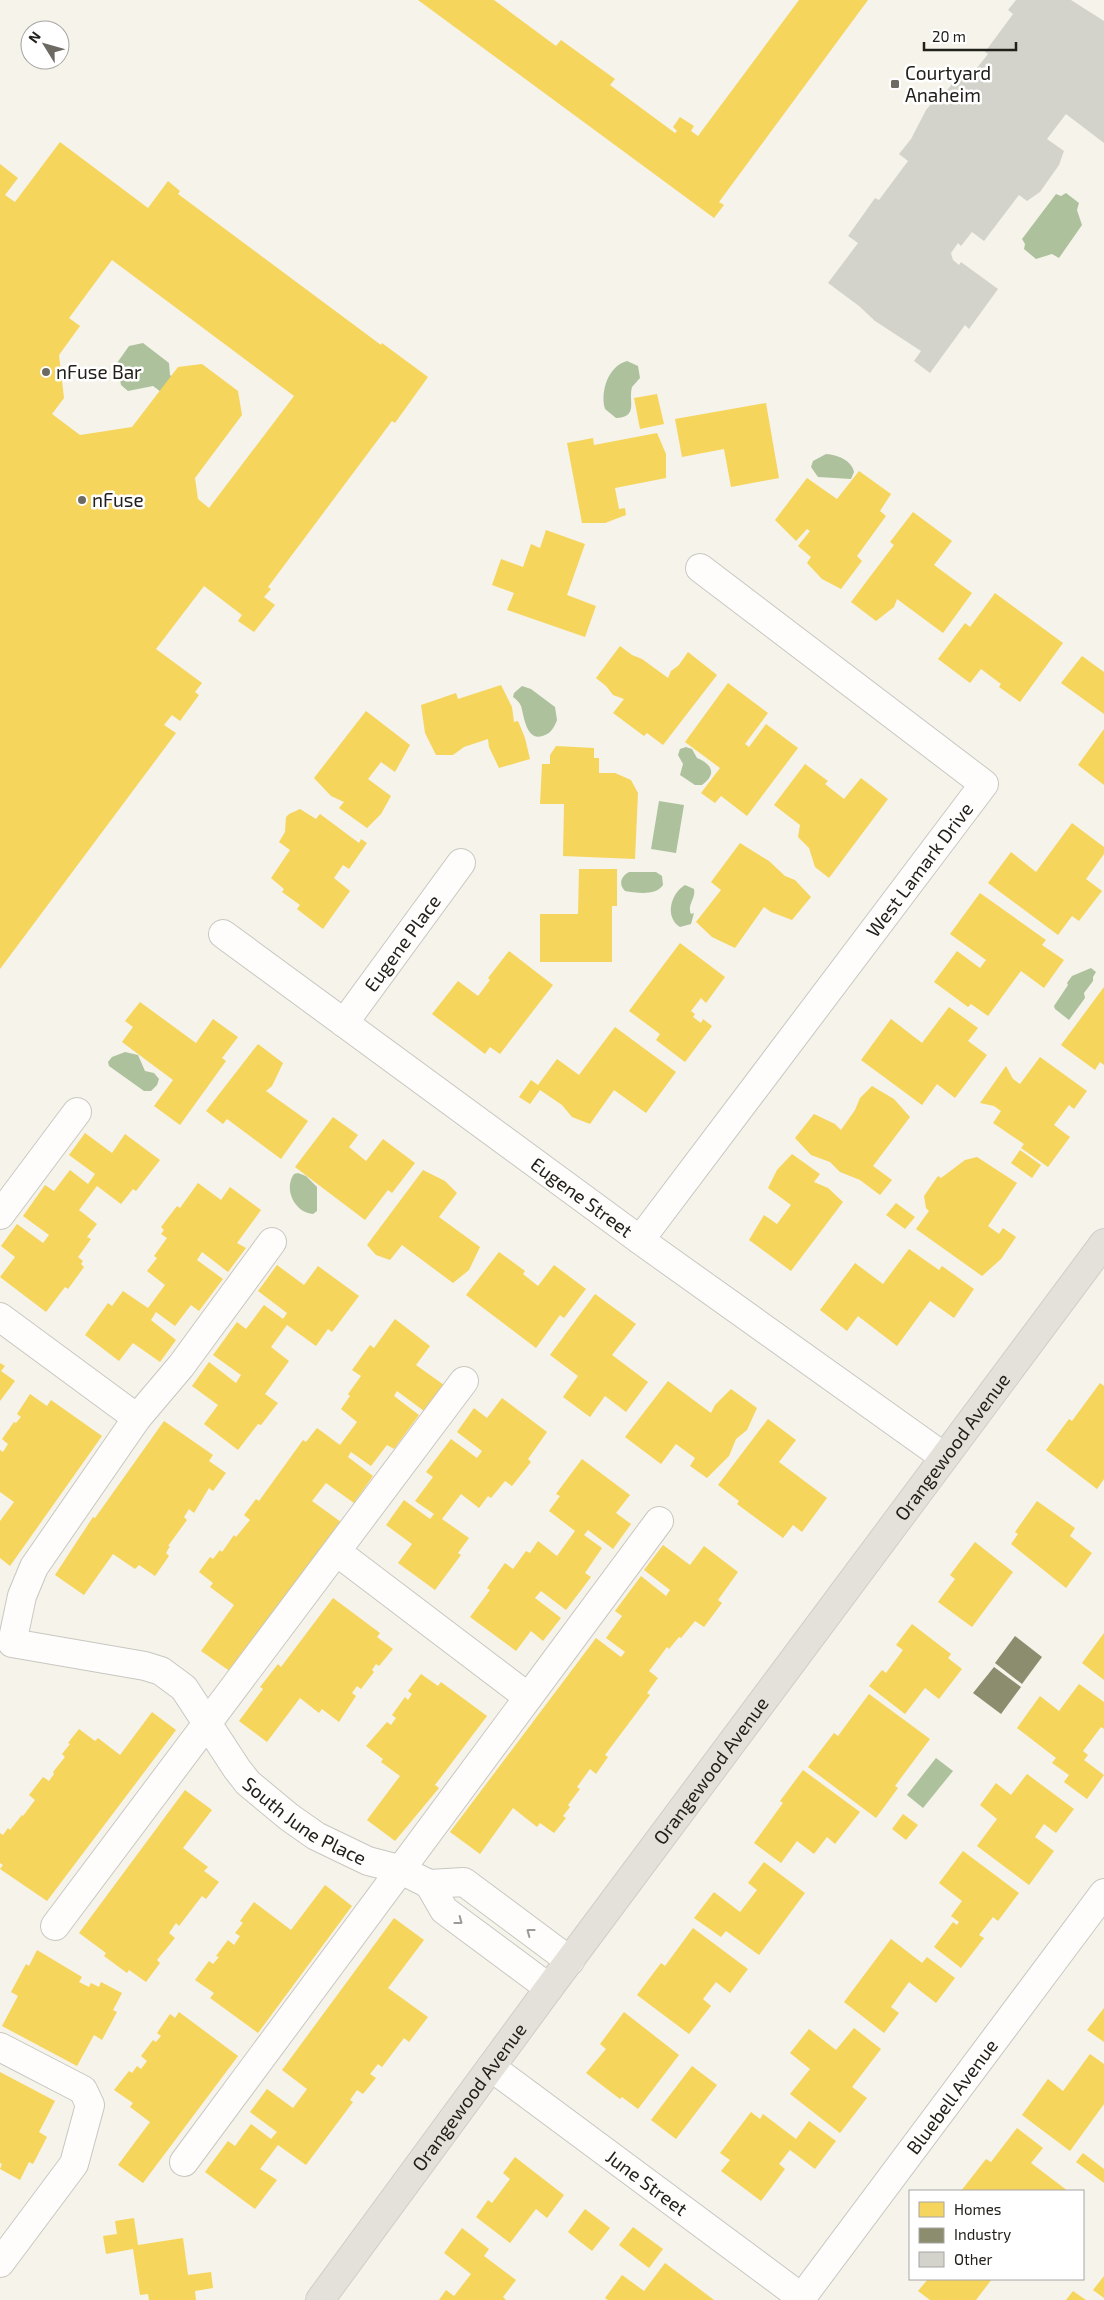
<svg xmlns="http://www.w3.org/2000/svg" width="1104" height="2300" font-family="'Exo 2',sans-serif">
	<rect width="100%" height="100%" fill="#f5f3ea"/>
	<g fill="#adc29c">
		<polygon points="1066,193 1079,203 1077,210 1082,225 1059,258 1052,254 1036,259 1024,249 1025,244 1022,239 1056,194 1061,196"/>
		<polygon points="143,343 169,363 170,375 208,403 176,403 153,386 128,391 121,385 117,363 129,346"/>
		<path d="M627,361L638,366L640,378L632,387C628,401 639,417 616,418L605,409C600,392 608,366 627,361Z"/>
		<path d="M826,454C838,455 851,460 854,472L851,479L818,477L811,467L813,461Z"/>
		<path d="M522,686L531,689L555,707L557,720C555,726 551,733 545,735C526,744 524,715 521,706C519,702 517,700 513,697L514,693Z"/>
		<path d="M686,747L692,749L697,758C711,764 718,773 702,785H695L680,775L683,764L678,755L680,749Z"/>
		<polygon points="659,801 684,805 676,853 651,849"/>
		<path d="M629,872H656L662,876L663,885C656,896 637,893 625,891C618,884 621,876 629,872Z"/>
		<path d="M685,885L694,889C696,899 687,904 691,914L694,913L691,924L680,927C664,917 671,893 685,885Z"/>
		<polygon points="1091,968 1096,972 1093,977 1093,981 1084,993 1085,998 1069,1020 1055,1009 1054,1006 1068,985 1067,983 1072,976"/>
		<polygon points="125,1052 138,1055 145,1071 154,1073 159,1079 157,1085 151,1091 144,1091 109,1066 108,1062 112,1057"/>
		<path d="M298,1173L306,1176L317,1187V1211L313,1214C295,1213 283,1189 294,1174Z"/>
		<polygon points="936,1758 953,1771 923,1808 907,1795"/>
	</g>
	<g fill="#f6d55c" fill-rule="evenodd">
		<polygon points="418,0 494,0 556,46 561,40 615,79 610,85 675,133 677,131 673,127 680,117 694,126 691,131 698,136 799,0 868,0 719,202 724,205 714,218"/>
		<path d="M60,142L148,208L168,181L180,191L178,194L381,345L382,343L428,377L395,423L392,421L274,579L268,587L271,589L264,597L275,605L254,632L238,621L242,615L204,586L156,649L202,683L195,692L199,695L180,721L172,715L164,725L176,733L0,969V164L18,178L5,195L15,202ZM112,260L294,396L209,508L198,499L195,478L242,415L238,391L202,364L178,367L132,427L80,435L52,414L64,398L59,355L80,326L69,318Z"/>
		<polygon points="657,394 664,424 640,429 634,398"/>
		<polygon points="766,403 779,478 731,487 724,449 682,457 675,419"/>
		<polygon points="657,433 666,454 666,478 615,488 619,509 625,508 626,515 605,523 582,523 567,443 593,438 594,445"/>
		<polygon points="859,471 891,494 880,511 886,516 857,556 862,561 841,589 822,579 807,563 811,557 798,546 810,531 807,529 796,541 775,520 807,478 837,499"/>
		<polygon points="913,512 952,541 934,565 972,593 943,633 897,599 894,607 876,621 851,602 894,545 890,542"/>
		<polygon points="546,530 585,544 567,595 596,606 585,637 507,610 514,593 492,585 501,559 523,567 531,544 540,548"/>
		<polygon points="995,593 1063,643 1020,702 999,687 1001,684 981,669 970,683 938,659 965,623 970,627"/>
		<polygon points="620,646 632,655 642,659 668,678 671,671 679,665 688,652 717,675 663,745 647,733 644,736 613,713 624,699 613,695 606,686 596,678"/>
		<polygon points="1082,656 1104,672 1104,714 1061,683"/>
		<polygon points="728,683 768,713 745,744 749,747 766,724 798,748 747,816 721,796 715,803 701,793 720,768 685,742"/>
		<polygon points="501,685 512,707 514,722 518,721 525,738 530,759 499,768 489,747 488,739 464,747 453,755 436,755 425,733 421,705 456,693 458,699"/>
		<polygon points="366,711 410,745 395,772 381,762 368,779 391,796 381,814 367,828 339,808 344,802 331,796 314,778"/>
		<polygon points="1104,729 1104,785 1078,765"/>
		<polygon points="556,746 594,748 594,758 599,758 599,773 615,773 631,780 638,793 635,859 563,856 564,804 540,804 542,764 550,764 550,755"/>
		<polygon points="805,764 828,781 825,784 844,799 861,778 888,799 829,878 815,867 809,848 798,837 800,825 774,805"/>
		<polygon points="300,809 316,819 320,814 359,843 361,839 367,843 349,869 343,865 334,878 350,891 323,929 297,909 300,905 282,892 284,889 271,878 290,850 279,842 285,832 286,817 289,814"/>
		<polygon points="1072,823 1104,847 1104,854 1086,879 1102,891 1079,921 1072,916 1058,935 988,883 1011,852 1036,872"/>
		<polygon points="740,843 769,861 785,876 795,880 811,897 792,920 771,912 764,907 735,948 712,937 696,922 721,890 711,882"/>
		<polygon points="579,869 617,869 617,906 612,906 612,962 540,962 540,914 578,914"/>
		<polygon points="980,893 1046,940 1042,945 1064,960 1044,988 1021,971 988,1016 971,1004 968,1007 934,982 957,951 980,968 986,960 950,934"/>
		<polygon points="680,943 725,977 706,1003 701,998 691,1011 695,1014 693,1017 701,1023 703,1019 712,1026 685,1062 656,1040 660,1034 629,1011"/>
		<polygon points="509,951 553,985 500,1054 490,1047 485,1054 432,1014 458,981 478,996 490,980 488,978"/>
		<polygon points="1104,987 1104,1065 1100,1062 1095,1070 1061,1045"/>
		<polygon points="140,1002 196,1043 213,1019 238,1037 222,1058 226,1061 180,1125 154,1106 173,1080 122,1042 133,1027 125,1021"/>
		<polygon points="949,1007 978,1028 968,1041 987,1055 955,1098 937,1084 922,1105 861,1060 891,1019 922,1043"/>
		<polygon points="615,1027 676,1072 646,1113 614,1090 590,1124 572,1117 562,1105 540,1090 530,1104 519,1097 531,1080 538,1085 557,1059 579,1075"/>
		<polygon points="258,1044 283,1063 272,1086 266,1091 308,1121 281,1159 227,1119 223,1124 206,1111"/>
		<polygon points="1040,1057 1087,1091 1074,1109 1069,1105 1054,1125 1070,1137 1048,1167 1021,1148 1024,1144 993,1123 1001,1111 994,1106 980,1103 1006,1066 1013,1079 1020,1084"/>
		<polygon points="872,1086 894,1099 910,1117 873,1166 892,1180 880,1195 860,1180 840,1172 830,1162 811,1155 795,1138 814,1114 835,1124 841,1130 855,1110 860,1098"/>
		<polygon points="333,1117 358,1135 349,1147 366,1161 383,1139 415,1163 392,1193 388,1190 365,1220 295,1167"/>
		<polygon points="85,1133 112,1153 125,1134 160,1160 136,1191 133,1189 121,1204 97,1186 79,1210 97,1224 87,1237 91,1239 78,1257 83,1261 81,1264 84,1267 68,1289 65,1287 46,1312 0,1277 15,1257 1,1246 17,1224 43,1243 49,1235 23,1216 45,1185 54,1191 70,1170 88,1184 95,1174 69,1155"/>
		<polygon points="1020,1150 1041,1165 1032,1178 1011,1163"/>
		<polygon points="792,1154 820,1174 814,1182 828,1188 843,1202 791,1271 749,1240 764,1215 777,1224 791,1205 768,1188 777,1170"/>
		<polygon points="977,1157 1017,1183 988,1226 999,1234 1003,1228 1016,1237 1001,1259 982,1276 916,1229 929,1211 926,1208 924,1196 938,1176 941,1178 965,1160"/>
		<polygon points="423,1170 445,1181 457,1193 439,1217 480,1247 469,1270 453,1283 402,1245 390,1260 376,1255 367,1245"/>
		<polygon points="198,1183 221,1200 230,1187 261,1210 237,1243 246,1248 228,1272 202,1252 197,1260 223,1279 199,1311 191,1305 175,1326 156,1312 151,1320 176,1340 160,1362 133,1343 119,1361 85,1335 108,1303 112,1306 123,1291 148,1308 165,1285 147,1271 157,1258 154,1256 167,1238 161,1234 164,1230 161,1227 177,1206 180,1208"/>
		<polygon points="896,1203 915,1217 905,1229 886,1215"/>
		<polygon points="909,1249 939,1270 942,1266 974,1289 954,1318 930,1301 897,1346 858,1316 847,1331 820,1310 855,1263 883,1284"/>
		<polygon points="499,1252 525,1271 523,1274 538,1286 554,1265 586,1289 564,1318 560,1315 536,1348 466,1295"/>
		<polygon points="277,1265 304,1285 318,1266 359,1296 332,1332 328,1329 316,1346 287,1325 271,1347 289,1361 265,1394 278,1403 261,1425 258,1424 238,1450 204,1424 218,1405 192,1386 209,1362 236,1383 241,1375 213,1355 237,1322 246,1329 264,1305 283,1319 287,1313 258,1291"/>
		<polygon points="595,1294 636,1324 612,1355 648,1382 626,1412 605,1396 590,1417 563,1397 578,1376 550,1355"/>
		<polygon points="395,1319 430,1346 416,1365 444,1385 424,1411 397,1391 394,1396 419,1415 394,1449 387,1445 371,1466 351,1452 348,1457 373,1476 354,1503 326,1483 312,1501 341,1522 231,1672 201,1651 234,1605 210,1587 213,1583 199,1572 210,1557 213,1559 220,1550 222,1552 234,1535 236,1537 250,1520 244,1515 256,1499 259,1501 303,1440 306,1442 317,1428 340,1445 357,1422 341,1409 350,1396 348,1394 361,1376 352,1370 370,1345 374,1348"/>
		<polygon points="0,1363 5,1366 1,1371 15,1381 0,1401"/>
		<polygon points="668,1381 711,1413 715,1405 731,1389 757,1408 747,1430 736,1439 729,1456 707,1478 690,1466 695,1458 676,1444 661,1464 625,1437"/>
		<polygon points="1100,1383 1104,1386 1104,1479 1097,1489 1046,1450 1069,1419 1072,1421"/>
		<polygon points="30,1394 47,1406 51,1400 102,1436 10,1566 0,1558 0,1521 14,1502 0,1492 0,1450 3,1452 8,1444 2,1439 14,1422 16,1423 21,1417 17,1414"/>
		<polygon points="502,1398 547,1432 528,1459 531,1462 512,1486 505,1481 491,1498 488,1496 479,1508 461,1494 442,1519 469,1538 458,1553 461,1555 435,1590 398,1563 412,1544 386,1525 404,1500 430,1519 434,1514 415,1501 433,1477 426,1472 451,1439 477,1458 482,1451 457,1432 474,1408 487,1418"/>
		<polygon points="768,1419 796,1440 779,1462 827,1498 802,1532 793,1525 783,1538 737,1504 739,1501 718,1485"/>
		<polygon points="164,1421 213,1455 209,1461 226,1473 213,1491 209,1488 194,1513 189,1509 184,1517 187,1520 168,1546 170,1546 166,1553 169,1556 155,1576 139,1565 135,1569 113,1554 84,1595 55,1575 93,1517 95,1518"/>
		<polygon points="582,1459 630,1495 616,1513 631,1524 613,1549 588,1530 584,1535 602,1548 585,1573 591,1577 566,1610 541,1591 535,1598 561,1618 543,1641 531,1631 516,1651 470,1617 490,1590 487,1588 505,1563 513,1569 526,1551 530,1553 538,1541 557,1556 575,1531 549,1511 560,1496 556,1494"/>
		<polygon points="1037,1501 1075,1528 1070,1536 1092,1553 1066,1588 1011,1544 1018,1534 1015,1532"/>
		<polygon points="975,1542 1013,1572 972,1627 938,1602 955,1579 950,1575"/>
		<polygon points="663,1545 690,1565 704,1546 738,1572 718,1600 722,1603 704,1627 695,1621 681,1638 679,1637 669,1649 667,1647 649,1671 658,1678 647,1693 650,1695 605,1755 608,1757 596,1774 590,1769 577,1787 580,1789 568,1805 570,1807 563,1816 566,1818 554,1833 540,1823 537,1827 513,1808 480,1854 450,1832 596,1638 621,1657 625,1652 606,1638 622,1616 615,1611 641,1576 666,1596 670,1590 644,1570"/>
		<polygon points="333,1598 380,1633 377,1637 393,1649 379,1666 376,1664 372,1670 374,1672 361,1689 357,1686 352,1693 356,1696 339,1722 322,1709 319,1713 300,1698 267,1742 239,1721 263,1689 260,1687 278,1664 281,1667"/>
		<polygon points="912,1624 951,1654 948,1658 962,1669 939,1699 925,1688 905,1714 869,1686 882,1670 886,1673 903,1650 896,1645"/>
		<polygon points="1104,1633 1104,1680 1082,1663"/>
		<polygon points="421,1674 438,1686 441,1682 487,1716 435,1785 439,1788 395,1841 367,1820 400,1776 381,1762 383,1759 366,1746 387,1722 391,1725 396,1718 392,1715 405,1697 408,1700 412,1694 408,1691"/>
		<polygon points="1079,1684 1104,1702 1104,1729 1101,1727 1083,1751 1088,1755 1084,1760 1104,1775 1087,1799 1064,1782 1069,1775 1052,1763 1056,1758 1017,1728 1040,1696 1059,1711"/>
		<polygon points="869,1694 930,1739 895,1786 898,1788 876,1818 808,1767 834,1733 838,1736"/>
		<polygon points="152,1712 176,1730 47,1901 0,1869 3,1865 0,1863 0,1833 3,1835 8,1828 10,1830 22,1815 23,1816 35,1800 29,1795 43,1777 49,1781 54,1774 53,1772 65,1757 62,1754 70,1744 68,1743 79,1729 95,1741 98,1738 120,1755"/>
		<polygon points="803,1770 860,1812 835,1844 827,1837 814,1854 797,1841 781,1863 754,1843 783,1803 780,1801"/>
		<polygon points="1027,1774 1074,1809 1056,1833 1044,1824 1035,1837 1054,1851 1029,1885 977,1846 997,1819 980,1805 996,1783 1011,1795"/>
		<polygon points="185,1790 212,1810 183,1848 208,1867 204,1871 219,1882 206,1899 202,1896 179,1926 176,1923 169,1933 175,1938 157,1960 160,1963 146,1982 129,1970 127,1973 104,1956 106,1953 79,1933"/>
		<polygon points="903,1814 918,1825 906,1840 892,1829"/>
		<polygon points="963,1851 1019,1893 998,1921 993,1917 979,1935 984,1938 961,1968 934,1947 953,1922 957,1925 959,1922 951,1916 962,1901 939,1883"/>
		<polygon points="764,1862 805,1893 759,1955 726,1931 721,1937 694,1918 714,1892 740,1912 757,1890 748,1883"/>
		<polygon points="325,1885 352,1906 258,2033 210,1998 214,1993 195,1980 209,1961 213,1964 219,1957 216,1956 228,1940 234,1945 240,1936 235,1933 243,1923 240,1921 254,1902 291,1930"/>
		<polygon points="394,1918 424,1940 388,1988 428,2017 409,2042 404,2038 382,2067 378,2064 370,2074 376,2078 363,2094 357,2090 350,2100 353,2102 306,2165 278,2145 260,2169 277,2180 255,2209 205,2172 228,2141 235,2146 251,2124 271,2139 277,2132 250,2112 267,2089 293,2108 307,2089 282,2070"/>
		<polygon points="693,1928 748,1969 730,1993 716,1982 703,1999 711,2006 689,2034 637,1995 661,1963 665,1966"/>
		<polygon points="891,1939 922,1963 927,1957 955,1978 936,2003 909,1982 891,2007 899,2013 884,2033 844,2002"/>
		<polygon points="37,1950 82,1977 79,1982 89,1987 91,1983 99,1987 101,1982 122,1993 113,2010 117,2012 102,2040 94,2035 77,2066 2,2026 18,1996 11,1992 26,1964 29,1966"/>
		<polygon points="1104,2008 1104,2042 1087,2030"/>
		<polygon points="179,2012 238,2056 143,2183 118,2165 150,2122 130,2107 133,2103 114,2090 129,2071 132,2073 137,2066 141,2069 147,2061 141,2056 153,2040 156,2042 161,2036 157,2033 170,2014 175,2018"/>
		<polygon points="624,2012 679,2055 638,2109 622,2097 620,2099 586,2073 606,2049 600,2044"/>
		<polygon points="854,2028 881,2049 852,2087 867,2098 840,2133 790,2094 810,2069 790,2053 809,2029 836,2050"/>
		<polygon points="1090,2054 1104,2064 1104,2104 1070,2151 1022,2115 1048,2079 1063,2091"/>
		<polygon points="692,2066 717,2085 676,2139 651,2120"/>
		<polygon points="0,2072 55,2101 39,2132 47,2137 33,2164 29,2162 20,2180 0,2169 2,2164 0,2163"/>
		<polygon points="751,2112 760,2119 763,2114 796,2139 809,2121 836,2141 815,2169 790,2150 779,2164 785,2169 761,2201 721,2171 730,2160 720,2153"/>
		<polygon points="1017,2128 1043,2148 1031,2163 1068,2191 961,2191 986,2159 991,2162"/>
		<polygon points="1083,2153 1104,2169 1104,2183 1076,2162"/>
		<polygon points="515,2157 564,2195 547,2218 536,2209 510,2243 476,2217 488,2200 492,2203 510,2179 503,2173"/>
		<polygon points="585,2209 610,2228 592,2251 568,2232"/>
		<polygon points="134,2218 138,2245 183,2238 188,2275 211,2272 213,2288 195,2291 196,2300 149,2300 148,2294 140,2295 133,2249 106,2254 103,2236 117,2234 115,2221"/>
		<polygon points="633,2227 663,2249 649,2268 619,2245"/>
		<polygon points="462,2228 489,2249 484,2256 516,2280 503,2297 506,2300 439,2300 446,2290 454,2296 471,2274 444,2253"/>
		<polygon points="665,2263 714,2300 608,2300 605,2298 622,2275 644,2291"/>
		<polygon points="1104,2276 1104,2298 1093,2290"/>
		<polygon points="928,2279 992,2279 976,2300 930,2300 918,2291"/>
		<polygon points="1073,2291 1086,2300 1066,2300"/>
	</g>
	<g fill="#8c8c6e">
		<polygon points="1015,1636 1042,1657 1022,1684 995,1663"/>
		<polygon points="994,1667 1021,1687 1001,1714 973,1693"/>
	</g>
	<polygon fill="#d3d3cc" points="1016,0 1071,0 1104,21 1104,143 1066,114 1047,139 1064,151 1059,165 1040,192 1027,201 1019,195 984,241 972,232 961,246 958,243 951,253 953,260 959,265 961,262 998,289 969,329 965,325 930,373 914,361 921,351 875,321 859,306 828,283 858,243 848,236 875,198 879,200 908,161 899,154 911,139 926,110 937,97 949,88 961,72 969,78 988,54 985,52 1013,14 1008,10"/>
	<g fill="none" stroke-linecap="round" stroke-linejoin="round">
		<g stroke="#c8c7c0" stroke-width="30">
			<g id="minor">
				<path id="s1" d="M223,934L640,1240L944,1457"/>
				<path id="s2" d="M344,1023L461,863"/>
				<polyline points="0,1215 77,1112"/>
				<path id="s3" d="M640,1240L984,784L700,568"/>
				<path id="s4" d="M272,1242L181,1366L137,1418L34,1567L22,1596L12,1643L145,1666L161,1671L184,1688L237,1769L248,1783L289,1817L316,1836L368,1861L399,1869L429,1884L464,1882L570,1961"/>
				<polyline points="0,1317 137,1418"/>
				<polyline points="337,1552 528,1697"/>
				<polyline points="429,1884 444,1910 549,1988"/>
				<polyline points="55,1926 464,1381"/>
				<polyline points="0,2047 83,2090 90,2105 74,2164 0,2263"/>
				<path id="s5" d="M491,2067L802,2298"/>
				<polyline points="184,2162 659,1521"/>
				<path id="s6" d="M800,2300L1104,1893"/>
			</g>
		</g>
		<g stroke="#cfceca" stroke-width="30">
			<g id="major">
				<path id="s7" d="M320,2300L549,1988L1104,1243"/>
			</g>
		</g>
		<use href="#minor" stroke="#fefdfc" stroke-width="28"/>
		<use href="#major" stroke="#e4e0da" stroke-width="28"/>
	</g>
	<defs><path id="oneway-chevron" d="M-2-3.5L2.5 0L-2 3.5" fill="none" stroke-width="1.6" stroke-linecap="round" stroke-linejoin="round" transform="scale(1.25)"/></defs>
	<g stroke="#9b9a96">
		<use href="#oneway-chevron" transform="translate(459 1921) rotate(37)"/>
		<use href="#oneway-chevron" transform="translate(530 1932) rotate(-143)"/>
	</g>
	<g fill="#6c6a63" stroke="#fff" stroke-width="2">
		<rect x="890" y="79" width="10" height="10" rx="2.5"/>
		<circle cx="46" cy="372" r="5"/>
		<circle cx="82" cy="500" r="5"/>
	</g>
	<g text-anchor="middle" stroke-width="5" stroke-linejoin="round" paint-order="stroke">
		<g font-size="19" fill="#22201a" stroke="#fff" text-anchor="start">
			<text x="905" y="80">Courtyard<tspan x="905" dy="22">Anaheim</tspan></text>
			<text x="56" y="379">nFuse Bar</text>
			<text x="92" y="507">nFuse</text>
		</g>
		<g font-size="19" fill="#22201a" stroke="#fff">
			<text dy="7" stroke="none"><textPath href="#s3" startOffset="464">West Lamark Drive</textPath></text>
			<text dy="7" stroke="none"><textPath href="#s2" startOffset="99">Eugene Place</textPath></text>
			<text dy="7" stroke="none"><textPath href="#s1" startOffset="445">Eugene Street</textPath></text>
			<text dy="7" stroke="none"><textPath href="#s7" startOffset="1062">Orangewood Avenue</textPath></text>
			<text dy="7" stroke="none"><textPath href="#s7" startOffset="658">Orangewood Avenue</textPath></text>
			<text dy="7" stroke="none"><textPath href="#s4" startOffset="846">South June Place</textPath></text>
			<text dy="7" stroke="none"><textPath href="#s7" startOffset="252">Orangewood Avenue</textPath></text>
			<text dy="7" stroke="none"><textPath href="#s6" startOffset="254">Bluebell Avenue</textPath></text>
			<text dy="7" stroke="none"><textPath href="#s5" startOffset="194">June Street</textPath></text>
		</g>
	</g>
	<rect x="909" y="2190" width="175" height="90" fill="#ffffff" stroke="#a7a6a3"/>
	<rect x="919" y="2202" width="25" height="15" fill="#f6d55c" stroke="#a7a6a3"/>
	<text x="954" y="2215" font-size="15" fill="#22201a">Homes</text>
	<rect x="919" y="2228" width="25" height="15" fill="#8c8c6e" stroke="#a7a6a3"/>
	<text x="954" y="2240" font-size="15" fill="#22201a">Industry</text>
	<rect x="919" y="2252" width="25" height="15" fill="#d3d3cc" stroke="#a7a6a3"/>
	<text x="954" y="2265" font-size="15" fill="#22201a">Other</text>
	<g transform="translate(45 45) rotate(307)"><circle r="24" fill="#ffffff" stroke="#a7a6a3"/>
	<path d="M0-4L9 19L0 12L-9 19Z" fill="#6c6a63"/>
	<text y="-8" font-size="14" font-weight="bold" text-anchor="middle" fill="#22201a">N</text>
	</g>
	<path d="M924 42v8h92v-8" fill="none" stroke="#22201a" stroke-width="2.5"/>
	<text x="932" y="42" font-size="15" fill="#22201a" stroke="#ffffff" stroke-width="4" paint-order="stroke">20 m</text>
</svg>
